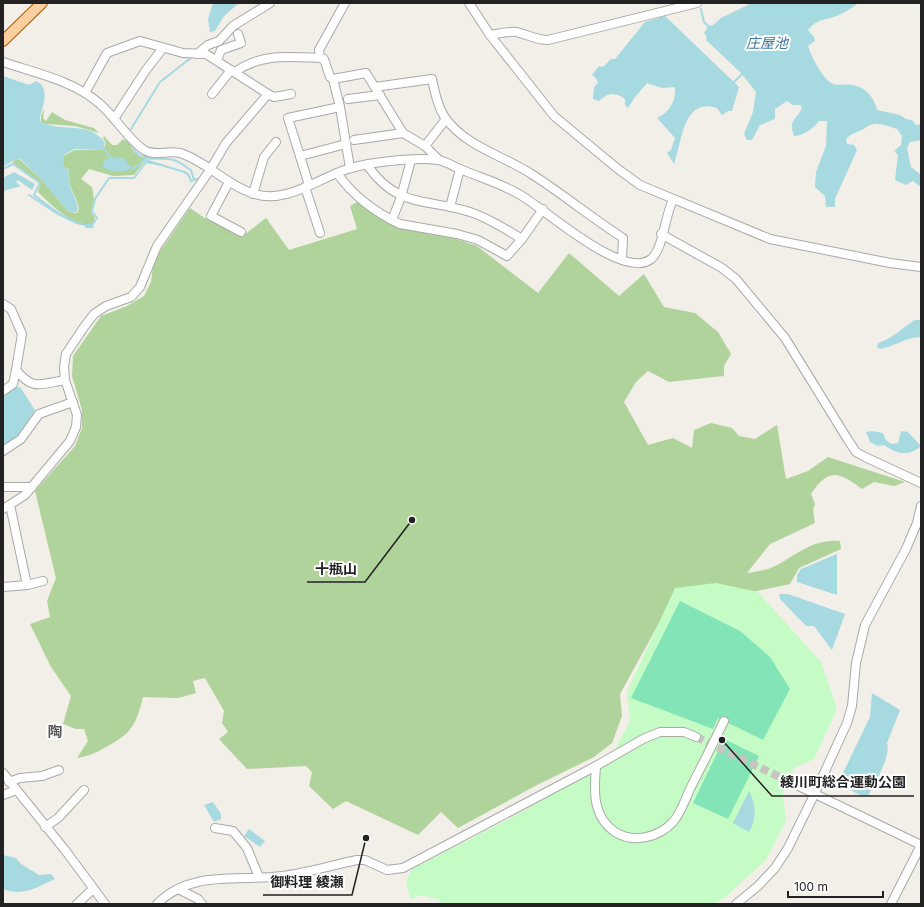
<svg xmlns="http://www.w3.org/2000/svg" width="924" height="907" font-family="Inter,'Noto Sans JP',sans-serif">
	<rect width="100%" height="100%" fill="#f2eee8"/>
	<g fill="#b0d39b">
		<polygon points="44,108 43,118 46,121 52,112 65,120 94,128 99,133 75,126 46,124 41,122 41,116"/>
		<path d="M104,136L112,145H117L123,139L129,142L134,152L140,157L146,154L148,157L134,175L113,176L89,169L81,179L92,187L94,199L91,212L95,217L92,225C73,227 50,204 38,192L40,183L12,162L17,159L20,160L41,179L69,212L77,213L79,209C76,192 67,189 69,170L63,166L64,156L74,150H103L106,143L103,138Z"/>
		<path d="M357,202L391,225L453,238L477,246L538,293L569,253L619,296L644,274L664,307L695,313L718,332L731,354L724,366V376L669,382L648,371L636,382L624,402L648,445L673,438L692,448L694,430L711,423L732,428L739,436L755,439L777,425L786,479L808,471L828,457L905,482L894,486L874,482L862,489C839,472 829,467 811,494L815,504L813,510L815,523L770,544L747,573C756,572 769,570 777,565C797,554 815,538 840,541L841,549L799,568L790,584L753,592H676L620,694L622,716L612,743L594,757L537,785L458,828L441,812L418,835L346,801L333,809L309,786L312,772L306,766L247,769L219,739L228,732L222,723L224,711L205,678L193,681L196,693L178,698L143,697C136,725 132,733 106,747C96,753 89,756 77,758L88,741L84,729H76L63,724L71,696L51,667L30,624L50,617L47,601L56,578L35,491L75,446L82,428V410L72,376L73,356L101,316L127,306L144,296L151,282L154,260L190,208L203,217L244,235L266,218L289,250L357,229L350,206Z"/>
	</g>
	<polygon fill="#c5fcc5" points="716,583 758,592 821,662 837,709 814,759 794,768 783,792 786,821 766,860 729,894 715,904 441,904 439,899 420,895 411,899 406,882 412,869 507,820 608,763 630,721 627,692 675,588"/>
	<g fill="#83e4b7">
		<polygon points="680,601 740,631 770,657 790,689 763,740 718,718 713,729 631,698"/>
		<polygon points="724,739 759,756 728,819 693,803"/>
	</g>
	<g fill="#a7d9e1">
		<polygon points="213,3 239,3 224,16 215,31 210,32 208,19"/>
		<path d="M752,3H859C852,7 846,12 839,15C826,21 819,17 808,30L814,37L815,41L808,46C811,56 822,77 831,83C839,87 845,83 853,85C866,87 874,98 877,110L900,115L906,119L912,120L916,125L921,124V140L910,142L907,148L911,167L921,175V187L913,181L906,185L895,180L898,155L894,151L901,145L902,136L897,129C885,125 875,120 865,128C858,133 854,131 846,139L847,144L854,145L857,150L835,199V207H826L825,196L815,187L816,172L826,146L827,121H819C814,128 803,136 794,136C788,119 796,121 802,108L800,105H793L787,101L775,109V119L760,125L752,140H747L744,134L753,112L756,92L741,73L706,40L707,38L704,32L707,30L706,28L710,25L712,26L721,18Z"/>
		<path d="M665,16L739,87L732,111H728L722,115L717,108C682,97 682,144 674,164L667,153L671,150L675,138L657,118C670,112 676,101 675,87L662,88L647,83L635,97L628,108L625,105V99C614,91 608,93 599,101L593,99L594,87L598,83L596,78L592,75L599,66L603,67L611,59H615L645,22Z"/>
		<path d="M3,76L29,85L36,81L42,85C50,102 37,113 41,122C62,133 90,120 105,143L102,150L74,149L64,155L63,166L69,171C67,190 75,191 78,209L76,212H69L41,179L20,159L14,160L3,167Z"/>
		<path d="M111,157L124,158L131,168C124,174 111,171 104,168L103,162Z"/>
		<polygon points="14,172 35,184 32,190 18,180 16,182 21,186 3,191 3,178"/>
		<path d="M915,320H921V337C905,337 895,347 879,349L877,346L878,343C892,339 903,327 915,320Z"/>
		<polygon points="12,387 20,387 35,410 18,436 3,446 3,396"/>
		<path d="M872,431L883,433L885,439L891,444L898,443L901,431L908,432L921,446C908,457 897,454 884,445L878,446L870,442L866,432Z"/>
		<polygon points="837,554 837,595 797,582 797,575 801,569"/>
		<polygon points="779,594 788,594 845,614 832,650 814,626 806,626 780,599"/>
		<path d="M872,693L900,710L887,743C891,757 875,783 868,796L864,797L842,786L840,783L841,777L870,717Z"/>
		<path d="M749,791C756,805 757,818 749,832L733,823Z"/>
		<polygon points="213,802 221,814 221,819 214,822 204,805"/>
		<polygon points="249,829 265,841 260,847 244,836"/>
		<path d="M3,855L16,858L21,864L39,875L51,874L55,879C37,887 23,897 3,889Z"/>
	</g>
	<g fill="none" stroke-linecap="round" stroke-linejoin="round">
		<g stroke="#a7d9e1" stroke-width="2">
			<polyline points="701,9 704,22 710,28"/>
			<polyline points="732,84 743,73"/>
			<polyline points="131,129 160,82 192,57"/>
			<path d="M131,143C139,167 158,155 174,160C180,162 186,167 191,170L194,180L197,179"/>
			<polyline points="103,147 111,159"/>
			<polyline points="129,166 133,169 145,160 184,172 188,174 191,181 194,180"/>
			<path d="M3,169L13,164L40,183L34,195C47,205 75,228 92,225L97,218L92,211L95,199L109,178H134L146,162L162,165"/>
			<polyline points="29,195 56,213 77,223"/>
			<polyline points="86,227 93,227"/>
		</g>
		<polyline stroke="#c8c5c0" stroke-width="8" stroke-dasharray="8 4" stroke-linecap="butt" points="696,737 786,780"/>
		<g stroke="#a9a9a9" stroke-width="10">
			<g id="minor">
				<polyline points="469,3 490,35 554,116 618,169 640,185 770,239 890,263 921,267"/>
				<path d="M490,35C498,34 508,31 516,32C527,34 535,40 548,40L697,3"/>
				<polyline points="197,54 208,45 219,41 233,26 270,3"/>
				<polyline points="320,58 319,50 345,3"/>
				<polyline points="217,60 221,50 241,43 238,34"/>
				<path d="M3,62C35,73 75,81 100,104C116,118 127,138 144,150C155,157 170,149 183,154C208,163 228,186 255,194C287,204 318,178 348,169C369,162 416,157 438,160C445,161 453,166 460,169C481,178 503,184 522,196C546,210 624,281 651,259C663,250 665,215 673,200"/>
				<path d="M235,72C261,53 290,57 320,58L324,59L330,77L333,79L366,73L403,133L425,146L439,160"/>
				<polyline points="333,79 340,107 350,168"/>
				<path d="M375,87L432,79C435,93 438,108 446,119C468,148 505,156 533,175C564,195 592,218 623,238L622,259"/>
				<polyline points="212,94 231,70"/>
				<polyline points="268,94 274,97 291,94"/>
				<polyline points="348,99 380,95"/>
				<polyline points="114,119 146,70 163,48"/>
				<polyline points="354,140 403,133"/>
				<polyline points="425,146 446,119"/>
				<polyline points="300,156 346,144"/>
				<path d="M367,165C398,209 426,198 470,212C489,218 505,229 522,239"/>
				<path d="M337,173C352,195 376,213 400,224L457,234L478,240L507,256L522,239L543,209"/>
				<polyline points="229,182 211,216 241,232"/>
				<polyline points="309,185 288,118 340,107"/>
				<polyline points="305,187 320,233"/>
				<polyline points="253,194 264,157 276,142"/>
				<polyline points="450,207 460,169"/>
				<polyline points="392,220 401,197 411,160"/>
				<polyline points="661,234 722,268 736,279 785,338 848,440 856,452 865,457 921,483"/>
				<path d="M3,304L11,309L22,334L16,370C33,391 41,384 65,380"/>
				<polyline points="3,391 13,384 16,370"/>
				<polyline points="3,451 21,439 39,414 73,402"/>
				<polyline points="3,487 32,487"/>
				<polyline points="10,505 27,585"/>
				<polyline points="3,509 25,495 70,441 76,427 77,415 65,380 64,367 66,354 84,327 94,314 106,306 131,297 140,287 157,246 210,170 226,143 268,94 206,54 183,53 140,41 107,53 85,93"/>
				<polyline points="3,587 27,585 43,581"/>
				<path d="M596,766C594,791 592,816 615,832C634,844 659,837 673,822C681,813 685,800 690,789C701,767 713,744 724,721"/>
				<polyline points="3,773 65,850 105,904"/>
				<polyline points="786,780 921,845"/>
				<polyline points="9,782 20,778 42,776 59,770"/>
				<polyline points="3,795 16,790"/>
				<polyline points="45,827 58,818 84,790"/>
				<polyline points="215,828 233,831 247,848 259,877"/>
				<polyline points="178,889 198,899 202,904"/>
				<polyline points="77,904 93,889"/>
				<path d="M157,904C191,869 240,882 282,876C307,873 333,865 357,860H365L387,870L403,868L596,766L643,739L660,732H684L696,737"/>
				<polyline points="736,904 758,886 775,868 788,848 815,793 847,723 852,706 856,663 865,625 906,549 917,523 921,506"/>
				<polyline points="891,904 921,845"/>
			</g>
		</g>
		<g stroke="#9f5e00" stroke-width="12">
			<polyline id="major" points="3,41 42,3"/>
		</g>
		<use href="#minor" stroke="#fff" stroke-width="8"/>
		<use href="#major" stroke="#ffcfa0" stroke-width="10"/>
	</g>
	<g text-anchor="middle" stroke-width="4" stroke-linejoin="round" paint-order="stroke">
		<g font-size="14" font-style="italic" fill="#40769f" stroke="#fff">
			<text x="767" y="48">庄屋池</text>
		</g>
		<g font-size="15" font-weight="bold" fill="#555" stroke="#fff">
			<text x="55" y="737">陶</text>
		</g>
	</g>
	<path fill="none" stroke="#222" stroke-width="1.5" d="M412 520L365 582H307M722 740L772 796H914M366 838L352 895H263"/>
	<g fill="#222" stroke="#fff" stroke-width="1.5">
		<circle cx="412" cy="520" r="4"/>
		<circle cx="722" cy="740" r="4"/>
		<circle cx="366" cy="838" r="4"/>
	</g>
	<g font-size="14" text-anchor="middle" font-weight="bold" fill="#222" stroke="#fff" stroke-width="4" stroke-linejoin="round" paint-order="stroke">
		<text x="336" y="574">十瓶山</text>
		<text x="843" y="787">綾川町総合運動公園</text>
		<text x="307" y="887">御料理 綾瀬</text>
	</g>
	<rect width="924" height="907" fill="none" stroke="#222222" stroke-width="8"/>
	<path d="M788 891v6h95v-6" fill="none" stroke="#222222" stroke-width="2"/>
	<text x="794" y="891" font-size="12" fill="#222222" stroke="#ffffff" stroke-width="3" paint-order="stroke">100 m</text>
</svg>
